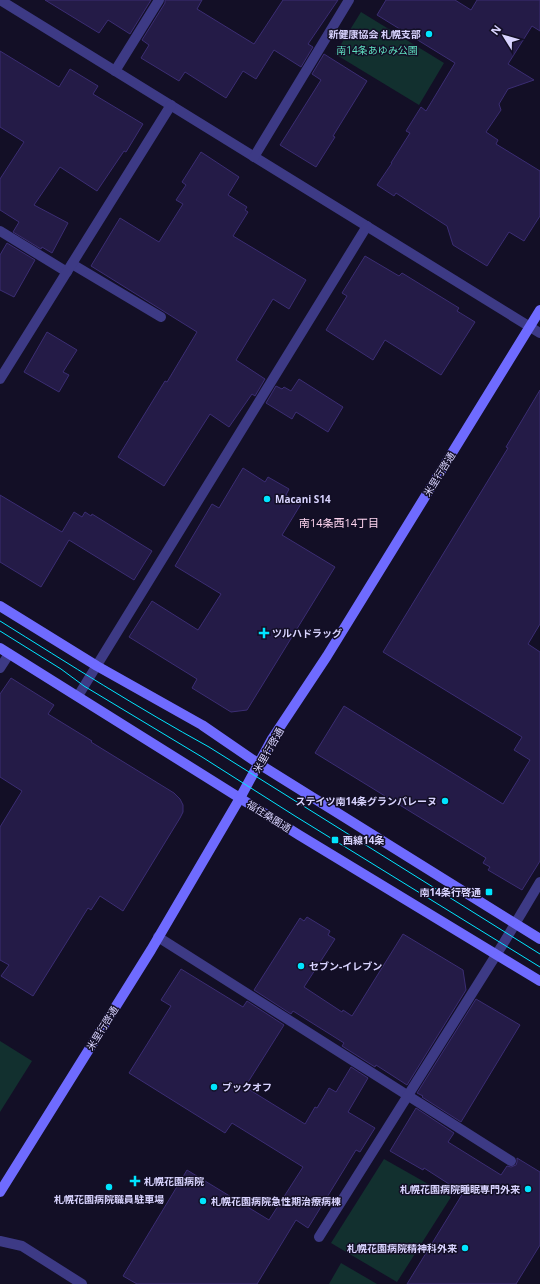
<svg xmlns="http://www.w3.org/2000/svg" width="540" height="1284" font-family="'Open Sans','Noto Sans JP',sans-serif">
	<rect width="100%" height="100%" fill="#130f26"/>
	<g fill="#12302f">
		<polygon points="361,12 444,63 419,105 335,54"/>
		<polygon points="0,1041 32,1061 0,1112"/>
		<polygon points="384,1159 451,1197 397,1282 331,1243"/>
		<polygon points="341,1263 377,1284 329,1284"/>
	</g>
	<g fill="#241b47" stroke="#3b2d73">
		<polygon points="45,0 151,0 130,34 108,20 99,33"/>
		<polygon points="165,0 202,0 197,9 254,44 283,0 338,0 308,44 313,47 301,67 274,50 256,79 243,71 226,98 185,72 179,81 141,58 149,45 142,40 165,3"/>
		<polygon points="386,0 455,0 471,10 477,0 540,0 540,31 532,26 508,64 534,80 508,89 499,104 501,110 486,132 498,140 496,144 540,171 540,216 524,241 509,232 487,266 453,245 447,226 396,193 394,196 377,185 392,163 391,163 410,133 406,131 421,107 426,111 455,63 377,15"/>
		<polygon points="0,51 59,87 70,69 98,86 93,94 143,124 126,152 124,151 97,191 60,167 34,205 68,223 52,253 42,247 41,249 13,232 19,222 0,210 0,179 24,142 0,127"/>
		<polygon points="324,54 367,81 333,136 335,137 316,167 280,145 321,80 312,74"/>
		<polygon points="201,152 239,177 228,195 247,207 245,210 248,212 233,236 306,280 289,309 273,299 236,360 265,379 255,396 252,394 229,427 210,414 164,486 118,457 165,381 167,382 197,332 91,266 120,218 159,242 183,204 176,200 186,185 182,182"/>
		<polygon points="7,243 35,260 14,297 0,290 0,255"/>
		<polygon points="365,256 399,276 402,273 459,308 457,311 475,322 441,375 385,340 373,360 326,330 347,296 342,293"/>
		<polygon points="47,332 77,350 63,372 69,375 59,392 24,372"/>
		<polygon points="299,379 343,407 328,432 296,412 292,419 266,403 276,386 282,389 284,387 291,391"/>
		<polygon points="540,390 540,624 528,644 540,652 540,861 522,890 488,870 490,867 483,863 486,858 315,753 344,706 503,804 530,760 514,750 522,737 383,652 508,448 506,447"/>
		<polygon points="243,468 265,482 268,477 289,489 286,495 301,504 282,535 335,567 247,710 231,712 192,688 197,679 129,637 152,601 198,630 221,594 175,566 212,504 219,508"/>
		<polygon points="0,495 62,532 74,512 82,517 85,512 91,516 92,514 152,551 134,580 69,540 41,587 0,562"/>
		<polygon points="11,678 54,705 48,714 92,741 91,742 174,793 180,799 183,805 183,812 180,818 123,911 100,896 91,910 88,908 33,996 1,976 9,965 0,960 0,827 22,791 0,777 0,694"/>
		<polygon points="307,917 330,931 328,935 335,939 304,987 342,1012 343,1010 352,1016 403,934 463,970 466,990 407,1085 376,1065 375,1067 342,1046 344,1043 293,1011 291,1014 254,990 300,918 304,921"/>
		<polygon points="181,969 243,1007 247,1001 284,1025 245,1087 305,1124 315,1107 317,1108 329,1088 336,1092 351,1067 368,1078 348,1112 375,1128 360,1152 356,1150 308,1228 296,1220 257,1284 137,1284 123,1276 187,1170 269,1220 303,1167 232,1123 225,1133 129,1073 171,1006 161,1000"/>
		<polygon points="476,999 520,1025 461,1122 422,1097 423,1096 417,1093"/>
		<polygon points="416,1108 454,1133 448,1142 501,1175 507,1166 511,1167 516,1165 517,1162 517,1158 540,1172 540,1245 516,1284 407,1284 463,1193 424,1168 423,1170 390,1151"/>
	</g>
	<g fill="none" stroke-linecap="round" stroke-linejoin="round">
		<g stroke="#3d3a85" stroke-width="10">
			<polyline points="0,231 67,272"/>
			<polyline points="72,264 161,317"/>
		</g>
		<g stroke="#3d3a85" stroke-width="10">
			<polyline points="0,0 540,333"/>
			<polyline points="115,71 159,0"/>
			<polyline points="254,157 349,0"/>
			<polyline points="0,379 171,105"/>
			<polyline points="0,668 9,654"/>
			<polyline points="78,696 367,226"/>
			<polyline points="158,937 511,1161"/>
			<polyline points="319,1237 503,944 540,882"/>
			<polyline points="0,1241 22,1246 82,1284"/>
		</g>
		<g stroke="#6f6bff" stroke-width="10">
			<polyline points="0,606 97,666 202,725 259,764 540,939"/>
			<polyline points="0,648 299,835 540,981"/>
			<polyline points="0,1192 151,950 240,798 272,739 327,656 540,310"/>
		</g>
		<g stroke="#00e5ff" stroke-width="1">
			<path d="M0,621C69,664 138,708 209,747L540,954"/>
			<polyline points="0,631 61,669 84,686 202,757 295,816 540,967"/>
		</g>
	</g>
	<g fill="#00e5ff" stroke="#130f26" stroke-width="1.5">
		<circle cx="429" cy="34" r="4"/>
		<circle cx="267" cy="499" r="4"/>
		<path d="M262 627h4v4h4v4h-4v4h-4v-4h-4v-4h4z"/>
		<circle cx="445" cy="801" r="4"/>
		<rect x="331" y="836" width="8" height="8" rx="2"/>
		<rect x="485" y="888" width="8" height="8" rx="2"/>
		<circle cx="301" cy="966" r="4"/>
		<circle cx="214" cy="1087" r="4"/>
		<path d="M133 1175h4v4h4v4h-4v4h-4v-4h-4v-4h4z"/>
		<circle cx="109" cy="1187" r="4"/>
		<circle cx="528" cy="1189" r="4"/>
		<circle cx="203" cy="1201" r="4"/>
		<circle cx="465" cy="1248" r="4"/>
	</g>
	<g text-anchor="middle" stroke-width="3" stroke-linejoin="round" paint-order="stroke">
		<g font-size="10" font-weight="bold" fill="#d9d4ff" stroke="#130f26" text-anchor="start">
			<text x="421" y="38" text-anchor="end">新健康協会 札幌支部</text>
			<text x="275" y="503">Macani S14</text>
			<text x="272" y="637">ツルハドラッグ</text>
			<text x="437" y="805" text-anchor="end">ステイツ南14条グランバレーヌ</text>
			<text x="343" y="844">西線14条</text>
			<text x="481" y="896" text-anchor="end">南14条行啓通</text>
			<text x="309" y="970">セブン-イレブン</text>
			<text x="222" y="1091">ブックオフ</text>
			<text x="144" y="1185">札幌花園病院</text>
			<text x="520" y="1193" text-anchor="end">札幌花園病院睡眠専門外来</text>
			<text x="109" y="1203" text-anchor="middle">札幌花園病院職員駐車場</text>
			<text x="211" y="1205">札幌花園病院急性期治療病棟</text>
			<text x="457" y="1252" text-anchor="end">札幌花園病院精神科外来</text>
		</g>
		<g font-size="10" fill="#5fe0c0" stroke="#130f26">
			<text x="377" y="54">南14条あゆみ公園</text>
		</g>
		<g font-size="10" fill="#d9d4ff" stroke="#130f26">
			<text transform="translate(439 474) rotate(-58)" y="4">米里行啓通</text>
			<text transform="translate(268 750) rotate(-60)" y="4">米里行啓通</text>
			<text transform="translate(269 816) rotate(32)" y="4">福住桑園通</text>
			<text transform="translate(102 1028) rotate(-58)" y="4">米里行啓通</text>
		</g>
		<g font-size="11" fill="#ffd6f0" stroke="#130f26">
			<text x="339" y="527">南14条西14丁目</text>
		</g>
	</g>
	<g transform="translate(504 36) rotate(307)" stroke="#130f26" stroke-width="3" paint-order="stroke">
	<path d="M0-3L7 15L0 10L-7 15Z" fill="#d9d4ff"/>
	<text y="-6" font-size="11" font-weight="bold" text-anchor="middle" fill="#d9d4ff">N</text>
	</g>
</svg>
